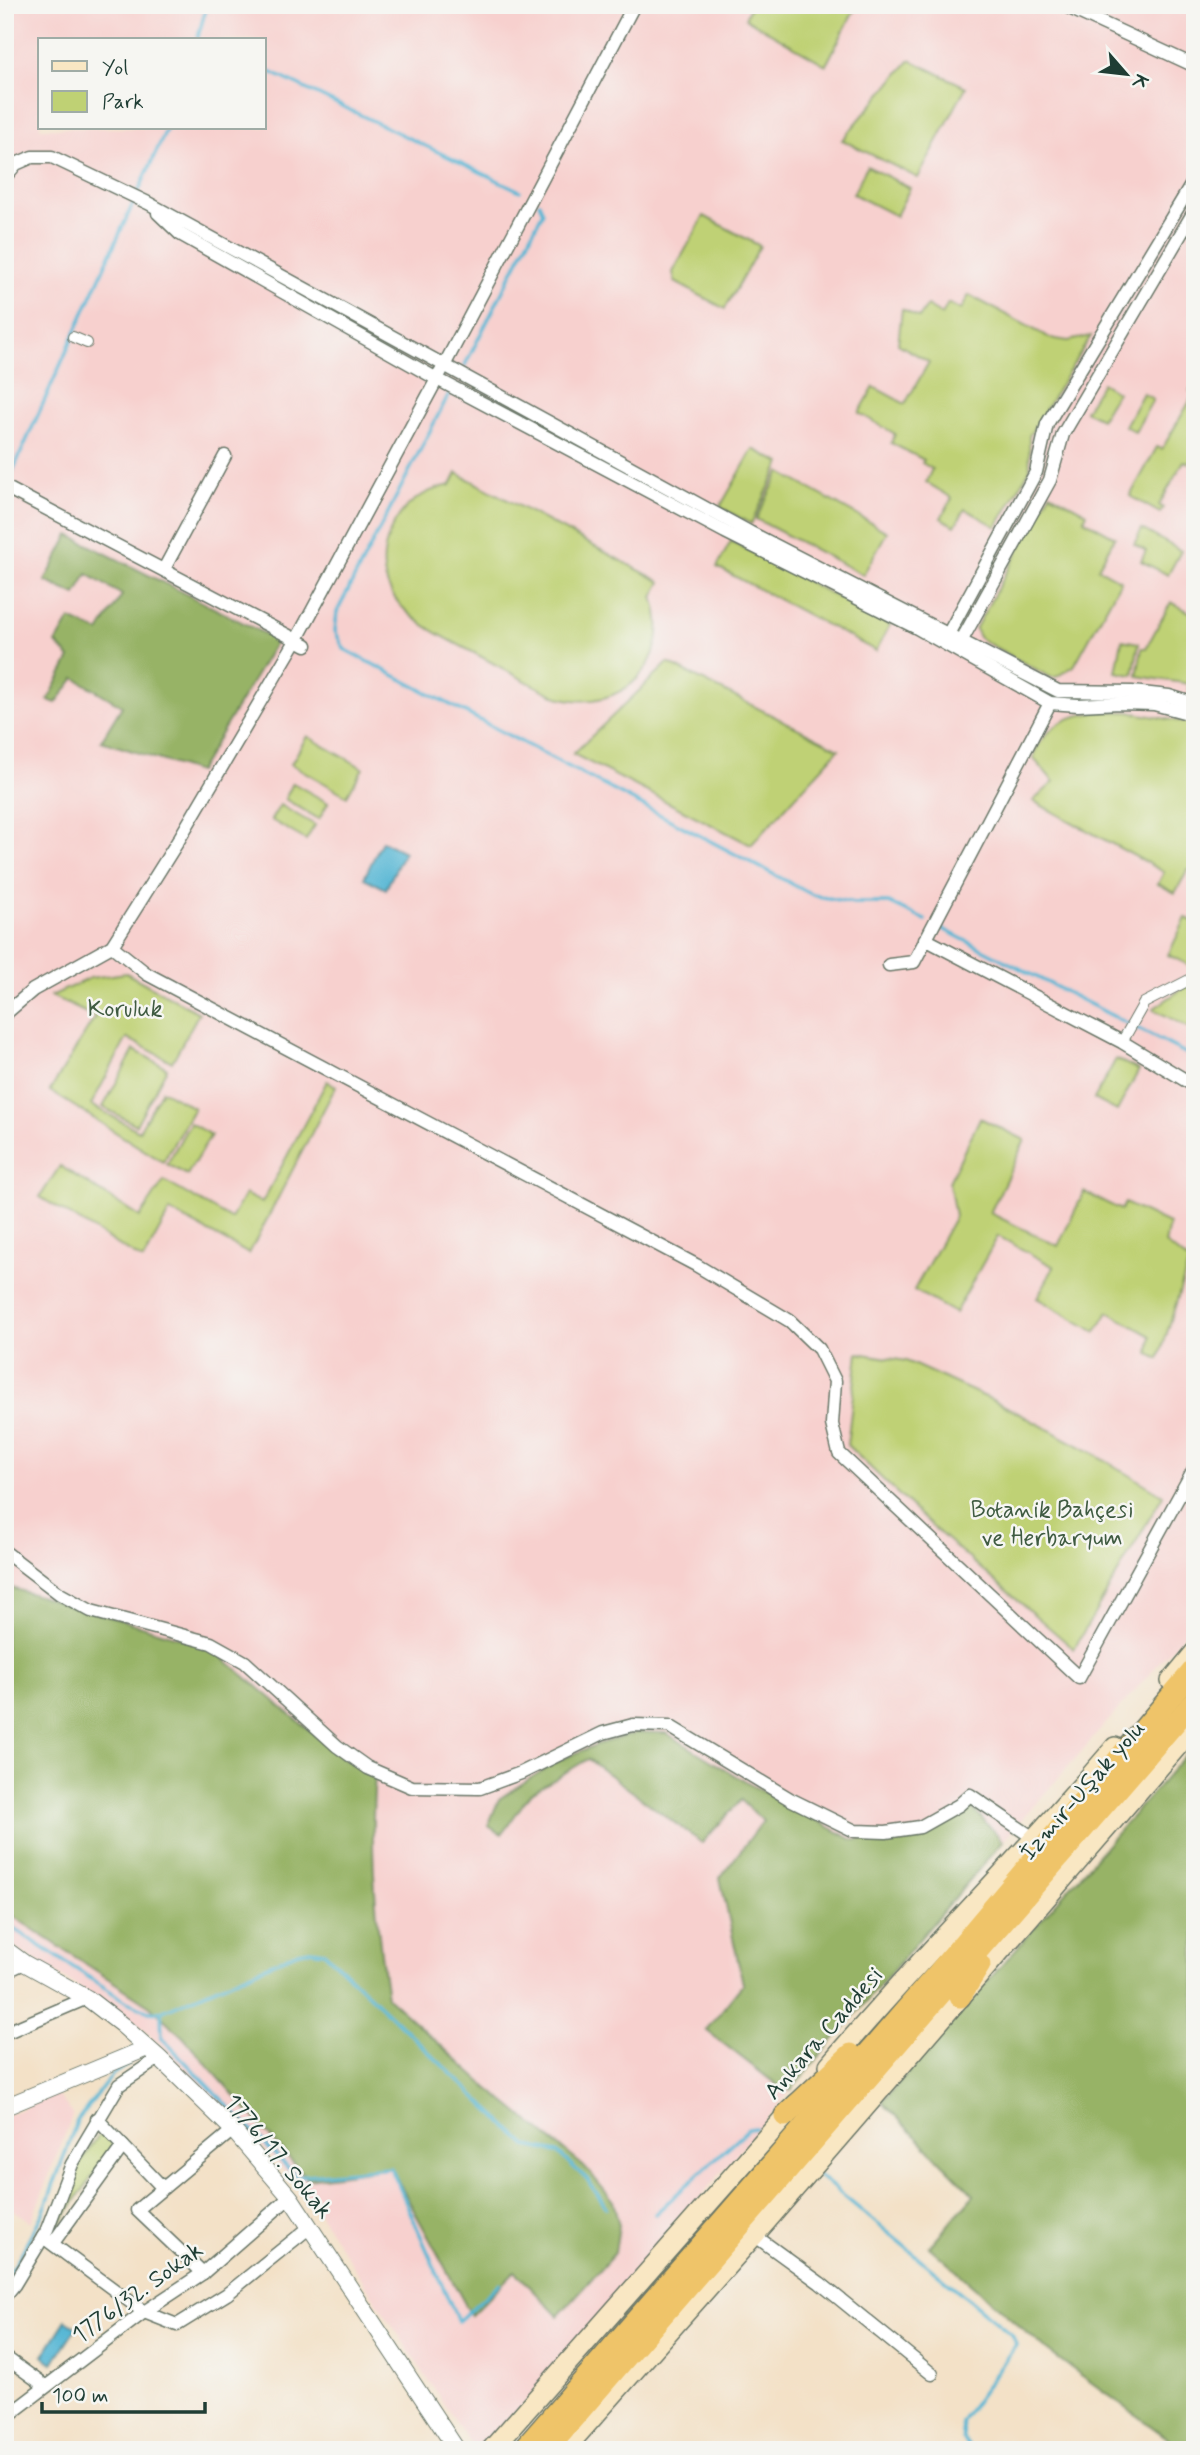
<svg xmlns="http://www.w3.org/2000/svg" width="1200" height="2455" font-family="Mynerve,sans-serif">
	<rect width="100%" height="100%" fill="#f6f6f2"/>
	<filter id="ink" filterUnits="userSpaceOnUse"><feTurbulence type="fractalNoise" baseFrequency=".0143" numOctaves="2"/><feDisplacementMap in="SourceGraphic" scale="14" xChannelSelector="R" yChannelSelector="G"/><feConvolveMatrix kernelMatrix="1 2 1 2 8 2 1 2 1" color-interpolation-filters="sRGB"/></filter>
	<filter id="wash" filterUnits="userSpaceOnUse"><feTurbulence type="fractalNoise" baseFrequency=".00686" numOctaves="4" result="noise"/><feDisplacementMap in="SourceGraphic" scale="28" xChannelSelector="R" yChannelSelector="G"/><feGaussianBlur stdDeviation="1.57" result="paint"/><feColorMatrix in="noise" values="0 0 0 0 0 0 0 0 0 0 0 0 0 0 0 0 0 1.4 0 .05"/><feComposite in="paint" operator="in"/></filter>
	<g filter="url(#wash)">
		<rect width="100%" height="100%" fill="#f3e1c7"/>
		<g fill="#f7d0ce" fill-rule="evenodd">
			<path d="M5,5H1195V1622L1003,1841L485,2450H474L306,2194L240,2123L163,2047L137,2024L5,1941ZM40,40H264V128H40Z"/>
			<polygon points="57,2094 73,2114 31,2222 5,2205 5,2116"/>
		</g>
		<g fill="#bfd174" stroke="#6f8754" stroke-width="2">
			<polygon points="751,5 857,5 826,65 745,18"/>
			<polygon points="910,60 966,87 918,178 842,140"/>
			<polygon points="867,166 910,188 896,216 853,194"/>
			<polygon points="704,216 760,246 725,309 675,282 673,272"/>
			<polygon points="969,295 1050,338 1068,341 1091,336 1029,436 1030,469 997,527 965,509 955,526 941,518 952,498 926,482 932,469 922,463 924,460 891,443 895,434 859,413 874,387 905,404 929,362 898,344 902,309 919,318 927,306 942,315 948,303 961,310"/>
			<polygon points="1102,383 1117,392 1101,419 1085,411"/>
			<polygon points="1195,383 1195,453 1189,463 1184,461 1159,505 1163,508 1160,513 1130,496 1157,447 1162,449 1194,394 1190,391"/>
			<polygon points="1143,393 1153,399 1135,432 1125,426"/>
			<polygon points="753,449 781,463 751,524 720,507"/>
			<polygon points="780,472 887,532 863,575 756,519"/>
			<path d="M457,473L661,582L653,597C676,661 622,715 558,697C531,685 504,669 478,655C429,629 362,602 390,532C401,505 424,490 451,485Z"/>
			<polygon points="1050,493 1087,513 1084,520 1115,537 1098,568 1121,581 1074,666 1056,677 1050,677 987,643 979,637 975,629"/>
			<polygon points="1142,529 1181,551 1168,575 1141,561 1146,551 1134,544"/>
			<polygon points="731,541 890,625 876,651 717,567"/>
			<polygon points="1171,602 1195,615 1195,695 1189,689 1190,684 1137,676 1142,648 1146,648"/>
			<polygon points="1122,640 1139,643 1133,675 1116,672"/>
			<polygon points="668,663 839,749 751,845 573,754"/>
			<path d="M1104,711L1129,712L1195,724V874L1188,870L1175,893L1158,884L1164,872L1033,801L1054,782L1034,759C1034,752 1036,749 1040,743C1056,718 1076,715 1104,711Z"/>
			<polygon points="307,736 363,768 347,796 291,764"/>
			<polygon points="293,783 328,803 319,819 285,799"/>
			<polygon points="280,805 315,825 306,840 271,820"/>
			<polygon points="1186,918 1195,922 1195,968 1168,955"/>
			<polygon points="126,973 199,1013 172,1062 127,1038 91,1105 139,1131 162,1090 194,1108 163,1162 50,1091 95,1017 51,996 90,978"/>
			<polygon points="1195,980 1195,1031 1153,1009"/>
			<polygon points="134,1050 167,1068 136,1125 103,1107"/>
			<polygon points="1116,1059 1139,1070 1117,1111 1094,1099"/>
			<polygon points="327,1081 336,1086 249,1254 170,1211 143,1260 40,1197 60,1166 140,1217 164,1181 231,1219 245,1194 262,1203"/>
			<polygon points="980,1118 1025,1140 990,1213 1058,1246 1084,1192 1121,1210 1125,1203 1169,1224 1165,1244 1189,1261 1159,1359 1149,1354 1151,1336 1108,1312 1096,1332 1037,1298 1054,1267 998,1236 955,1313 914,1290 955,1216 949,1182"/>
			<polygon points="190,1123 211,1135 187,1175 167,1164"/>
			<polygon points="858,1353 906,1361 1001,1404 1091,1452 1163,1495 1074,1649 928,1523 847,1445"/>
			<polygon points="101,2132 114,2145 54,2232 75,2170"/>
		</g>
		<g fill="#97b366" stroke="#5b784d" stroke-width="2">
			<polygon points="69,535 277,640 198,772 101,741 122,706 75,678 56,703 48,700 70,658 56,643 70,619 99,632 122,595 87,574 76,595 45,581"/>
			<path d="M5,1586L209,1646L340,1756L375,1777C369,1851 376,1925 387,1997L488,2088L587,2169L613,2201L619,2225L615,2253L558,2316L515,2271L471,2315L391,2168L307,2179L184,2038L150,2006L5,1911Z"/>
			<polygon points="639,1732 666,1733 751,1785 853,1840 908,1837 929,1833 970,1805 1003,1841 791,2090 781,2088 706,2030 743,1984 720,1878 763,1821 741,1800 702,1843 588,1759 530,1794 502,1834 488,1826 499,1799 532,1777 564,1758 598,1744"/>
			<polygon points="1195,1744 1195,2450 1184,2450 1048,2351 929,2247 974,2195 882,2102"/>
		</g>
		<g fill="#55b6d4" stroke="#3a7a84" stroke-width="2">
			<polygon points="382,841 404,852 386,889 364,878"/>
			<polygon points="66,2320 77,2327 53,2363 43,2356"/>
		</g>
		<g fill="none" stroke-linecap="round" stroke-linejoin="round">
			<g stroke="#55b6d4" stroke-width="3.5">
				<polyline points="197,40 207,5"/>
				<polyline points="264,69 520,191"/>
				<polyline points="465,365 543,212 539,203"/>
				<polyline points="450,392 337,612 335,631 344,649 813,895 854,903 889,903 925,920"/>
				<polyline points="6,486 167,128"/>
				<polyline points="941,928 1195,1058"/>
				<polyline points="5,1923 127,2002 149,2011 161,2012 298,1952 311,1950 324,1952 527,2146 557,2152 587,2179 606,2207"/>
				<polyline points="161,2012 162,2038 296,2176 391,2168 458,2321 500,2283"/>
				<polyline points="817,2174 1012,2335 1016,2345 961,2421 963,2439 971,2450"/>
				<polyline points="655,2214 748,2129 756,2128"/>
				<polyline points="5,2277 14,2267 44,2211 77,2121 113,2074 128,2064"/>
			</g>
		</g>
	</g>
	<g filter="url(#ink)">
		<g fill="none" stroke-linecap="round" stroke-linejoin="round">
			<g stroke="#697667" stroke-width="12">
				<g id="pedestrian">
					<polyline points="73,337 87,343"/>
					<polyline points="1122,1042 1144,1003 1195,977"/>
				</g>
			</g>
			<g stroke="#697667" stroke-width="15">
				<g id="minor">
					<polyline points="1063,5 1195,66"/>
					<polyline points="5,177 16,164 32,157 52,157 148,203 751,533 1058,691 1132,692 1169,696 1195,704"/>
					<polyline points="158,213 180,234 437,379 725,532 917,628 1050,703 1078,705 1120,703 1154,704 1195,715"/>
					<polyline points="5,487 306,645"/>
					<polyline points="164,569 225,456"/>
					<polyline points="946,638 1036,472 1047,424 1195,179"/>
					<polyline points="958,647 1050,480 1063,434 1195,210"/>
					<polyline points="925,939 1122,1042 1195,1086"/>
					<polyline points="112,946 147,974 696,1265 790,1321 819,1349 835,1381 832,1424 839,1453 1079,1678 1195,1467"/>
					<polyline points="889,965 914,962 1050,703"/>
					<polyline points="5,1014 33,990 112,946 178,841 297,639 437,379 634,5"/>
					<polyline points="5,1552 60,1594 91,1611 211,1643 245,1662 337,1746 368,1768 412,1787 480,1788 521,1773 603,1733 633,1725 669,1726 790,1799 855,1831 886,1832 920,1827 959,1805 970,1795 1035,1839"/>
					<polyline points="5,1972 24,1963"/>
					<polyline points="5,2033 87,1998"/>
					<polyline points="97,2119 163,2188"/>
					<polyline points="754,2235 820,2283 932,2374"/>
					<polyline points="43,2237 144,2312 177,2325 227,2294 310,2227"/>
					<polyline points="53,2243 123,2146"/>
					<polyline points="203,2273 137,2210 233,2130"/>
					<polyline points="5,2296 14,2285 46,2232 72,2164 119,2085 159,2058"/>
					<polyline points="5,2357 45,2386"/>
					<polyline points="5,2418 144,2312 203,2273 290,2197"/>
				</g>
			</g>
			<g stroke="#697667" stroke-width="18">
				<g id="tertiary">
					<polyline points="5,1949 24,1963 87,1998 122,2025 159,2058 233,2130 290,2197 457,2450"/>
					<polyline points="5,2107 147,2048"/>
				</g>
			</g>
			<g stroke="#697667" stroke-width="22">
				<g id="secondary">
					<polyline points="1171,1681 1195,1652"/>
					<path d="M829,2065C921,1956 1023,1856 1115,1747"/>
					<polyline points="491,2450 796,2104"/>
					<polyline points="564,2450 765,2223 1195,1726"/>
				</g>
			</g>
			<g stroke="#697667" stroke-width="24">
				<g id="trunk">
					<polyline points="960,1997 980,1965"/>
					<polyline points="785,2116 851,2054"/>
					<polyline points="523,2450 937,1974 1195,1668"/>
					<polyline points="546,2450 1195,1700"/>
				</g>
			</g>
			<use href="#pedestrian" stroke="#fff" stroke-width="10"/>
			<use href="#minor" stroke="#fff" stroke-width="12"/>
			<use href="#tertiary" stroke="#fff" stroke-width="16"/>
			<use href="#secondary" stroke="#f9e7c3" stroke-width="19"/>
			<use href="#trunk" stroke="#efc469" stroke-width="21"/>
		</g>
	</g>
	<g text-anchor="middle" stroke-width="5" stroke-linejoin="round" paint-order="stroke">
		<g font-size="24" fill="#3f5b41" stroke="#f6f6f2">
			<text x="125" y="1016">Koruluk</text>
			<text x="1052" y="1517">Botanik Bahçesi<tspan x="1052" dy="28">ve Herbaryum</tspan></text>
		</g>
		<g font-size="24" fill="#1f3d34" stroke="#f6f6f2">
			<text transform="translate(1082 1790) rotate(-49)" y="8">İzmir-Uşak yolu</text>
			<text transform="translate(823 2033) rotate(-49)" y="8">Ankara Caddesi</text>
			<text transform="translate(279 2156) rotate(50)" y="8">1776/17. Sokak</text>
			<text transform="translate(137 2292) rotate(-36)" y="8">1776/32. Sokak</text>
		</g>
	</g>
	<rect width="1200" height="2455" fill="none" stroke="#f6f6f2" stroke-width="28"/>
	<rect x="38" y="38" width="228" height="91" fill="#f6f6f2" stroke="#a0aca6" stroke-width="2"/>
	<rect x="52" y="61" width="35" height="10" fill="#f9e7c3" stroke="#a0aca6" stroke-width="2"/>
	<text x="102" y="74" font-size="21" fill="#1f3d34">Yol</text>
	<rect x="52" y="91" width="35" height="21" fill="#bfd174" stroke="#a0aca6" stroke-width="2"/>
	<text x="102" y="108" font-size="21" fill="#1f3d34">Park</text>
	<g transform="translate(1126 74) rotate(118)" stroke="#f6f6f2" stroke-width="5" paint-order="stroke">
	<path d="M0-5L12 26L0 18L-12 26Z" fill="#1f3d34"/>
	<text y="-10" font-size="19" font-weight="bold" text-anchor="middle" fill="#1f3d34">K</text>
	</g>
	<path d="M42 2402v10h163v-10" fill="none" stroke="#1f3d34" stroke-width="3.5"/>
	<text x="52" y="2402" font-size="21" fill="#1f3d34" stroke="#f6f6f2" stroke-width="5" paint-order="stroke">100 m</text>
</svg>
